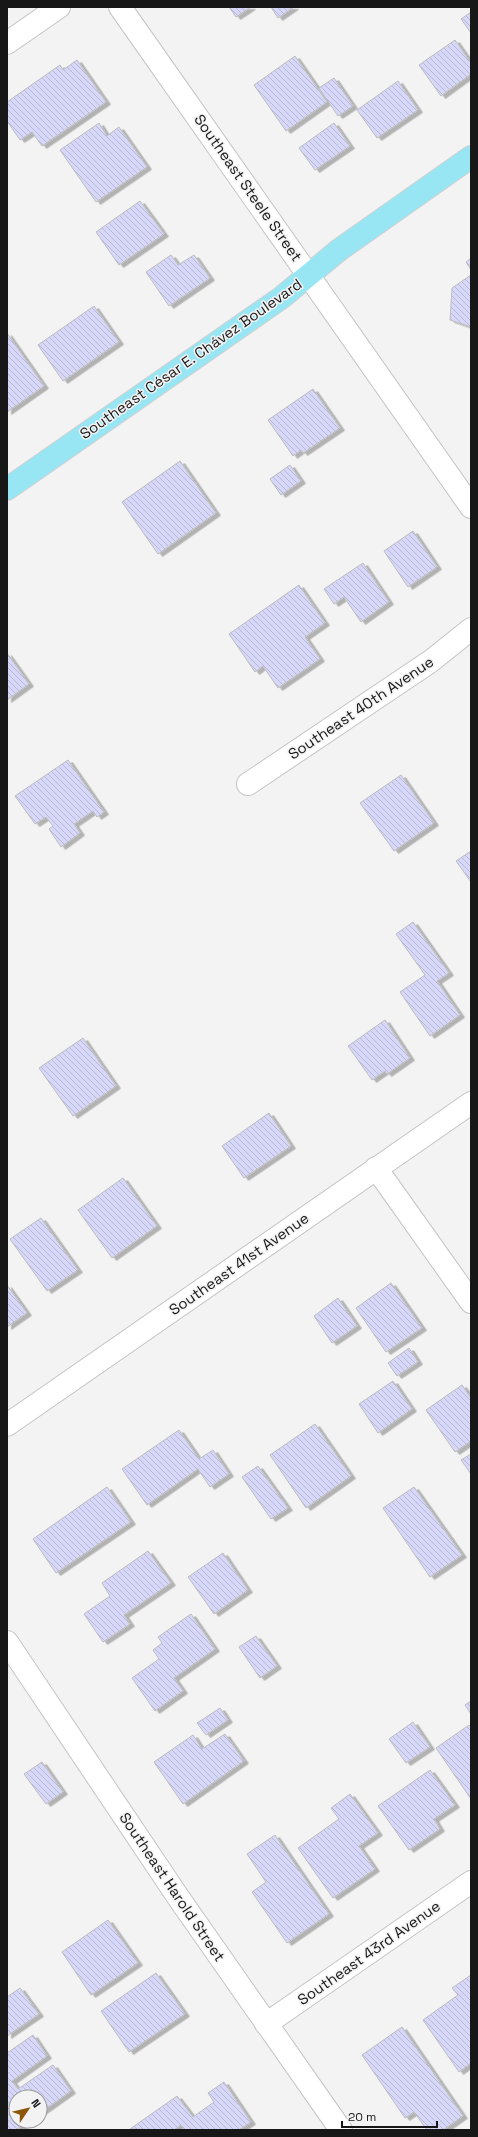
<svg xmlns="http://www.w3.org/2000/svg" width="478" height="2137" font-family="'Space Grotesk',sans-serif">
	<defs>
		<pattern id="building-back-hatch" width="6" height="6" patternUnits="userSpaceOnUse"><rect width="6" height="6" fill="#d7d8f9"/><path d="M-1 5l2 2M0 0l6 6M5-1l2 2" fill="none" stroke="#b8b9d5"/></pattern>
		<filter id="shadow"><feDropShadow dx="4.5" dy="2.5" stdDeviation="0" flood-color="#0004"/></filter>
	</defs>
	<rect width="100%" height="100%" fill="#f3f3f4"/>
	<g fill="url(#building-back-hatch)" stroke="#bcbcbd" filter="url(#shadow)">
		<polygon points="229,7 251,7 236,17"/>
		<polygon points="271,7 294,7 278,18"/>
		<polygon points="471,12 471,33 461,19"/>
		<polygon points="455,40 471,63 471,74 441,96 419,65"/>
		<polygon points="295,56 327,102 286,131 254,85"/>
		<polygon points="77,60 106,102 42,146 32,132 20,140 7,121 7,102 60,65 63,70"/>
		<polygon points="334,78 353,106 338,116 319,88"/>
		<polygon points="398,81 418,110 377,138 357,110"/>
		<polygon points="99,123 107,136 119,127 147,167 96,202 60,150"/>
		<polygon points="334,123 350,146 315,170 299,148"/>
		<polygon points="140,201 164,234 119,265 96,232"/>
		<polygon points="171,255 178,265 194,255 210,278 169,306 146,272"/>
		<polygon points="471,258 471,270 466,262"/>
		<polygon points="471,275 471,327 450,320 452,288"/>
		<polygon points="94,306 119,342 63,381 38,345"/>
		<polygon points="7,333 44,386 7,412"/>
		<polygon points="313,389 340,428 303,453 301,450 293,456 268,420"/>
		<polygon points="180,461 216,513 158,554 122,502"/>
		<polygon points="290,465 301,481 281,495 270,479"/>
		<polygon points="413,531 437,567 408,587 384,551"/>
		<polygon points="363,563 389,602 361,622 344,597 334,604 324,589"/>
		<polygon points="299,585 325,623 305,637 320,659 278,688 263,666 255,672 229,634"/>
		<polygon points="7,653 29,684 7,700"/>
		<polygon points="68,760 104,812 97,817 93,811 74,824 80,833 61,847 49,829 53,826 46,817 35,824 15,796"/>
		<polygon points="401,775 434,823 394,851 360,803"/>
		<polygon points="471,851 471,882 456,861"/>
		<polygon points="413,922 449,973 437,981 460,1015 430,1036 400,992 425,975 396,934"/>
		<polygon points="385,1020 410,1058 387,1074 385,1071 372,1080 348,1046"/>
		<polygon points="83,1038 116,1086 73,1116 39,1068"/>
		<polygon points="269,1113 291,1146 244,1178 222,1146"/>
		<polygon points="123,1178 157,1226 112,1258 78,1210"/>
		<polygon points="41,1218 78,1270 47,1291 10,1239"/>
		<polygon points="391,1283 422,1328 386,1352 356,1308"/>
		<polygon points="7,1285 27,1313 7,1327"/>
		<polygon points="338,1298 357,1326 332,1343 314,1316"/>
		<polygon points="409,1348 418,1362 397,1376 388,1363"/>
		<polygon points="393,1381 412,1409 378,1433 359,1404"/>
		<polygon points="462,1385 471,1398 471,1441 455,1452 426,1410"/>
		<polygon points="315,1424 351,1476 306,1508 270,1455"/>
		<polygon points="179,1430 199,1459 213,1450 229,1474 210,1487 198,1469 147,1505 122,1469"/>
		<polygon points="471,1454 471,1474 461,1460"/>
		<polygon points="258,1466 288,1508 271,1519 242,1477"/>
		<polygon points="107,1487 131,1522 56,1573 33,1539"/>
		<polygon points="414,1487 462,1555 430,1577 383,1508"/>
		<polygon points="148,1551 171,1583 124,1615 130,1624 103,1642 84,1614 110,1596 102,1583"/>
		<polygon points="223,1553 248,1590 214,1614 188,1577"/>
		<polygon points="191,1614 215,1649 174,1678 183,1691 155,1711 132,1678 159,1659 153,1650 162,1643 158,1637"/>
		<polygon points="256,1636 277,1666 260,1678 239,1647"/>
		<polygon points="471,1701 471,1714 465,1705"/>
		<polygon points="220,1708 228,1720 206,1735 197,1723"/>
		<polygon points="413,1722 430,1747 406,1763 389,1739"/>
		<polygon points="469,1725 471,1727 471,1799 436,1748"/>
		<polygon points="225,1734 244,1761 183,1804 154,1762 193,1735 202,1749"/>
		<polygon points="42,1762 63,1792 46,1804 24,1774"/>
		<polygon points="430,1770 455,1805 434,1819 440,1829 409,1850 378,1806"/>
		<polygon points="350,1794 378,1833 359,1846 375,1869 333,1898 298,1848 339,1819 331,1808"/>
		<polygon points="275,1835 329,1914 287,1943 252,1892 266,1882 247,1854"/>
		<polygon points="108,1920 138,1963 91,1995 62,1952"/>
		<polygon points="156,1973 185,2014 129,2052 101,2011"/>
		<polygon points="471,1975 471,2063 459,2072 423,2020 458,1995 452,1988"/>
		<polygon points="20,1988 39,2014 7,2036 7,1997"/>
		<polygon points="402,2027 463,2116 443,2130 427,2130 414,2112 405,2118 362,2055"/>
		<polygon points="33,2035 47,2056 12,2081 18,2089 53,2065 71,2091 40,2113 40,2097 16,2097 16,2121 29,2121 16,2130 7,2130 7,2053"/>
		<polygon points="224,2082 251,2122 239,2130 184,2130 181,2125 174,2130 130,2129 177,2096 193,2117 214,2102 208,2093"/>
	</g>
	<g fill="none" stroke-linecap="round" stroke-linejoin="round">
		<g stroke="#c4c4c5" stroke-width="24">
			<g id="minor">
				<polyline points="120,7 471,507"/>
				<polyline points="7,43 59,7"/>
				<polyline points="248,784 431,661 471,629"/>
				<polyline points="376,1168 471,1302"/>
				<polyline points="7,1425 471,1103"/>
				<polyline points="7,1642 178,1897 341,2130"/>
				<polyline points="266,2024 471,1882"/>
			</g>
		</g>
		<g stroke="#d1d1d1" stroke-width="24">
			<polyline id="major" points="7,489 281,298 339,250 471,157"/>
		</g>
		<use href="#minor" stroke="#fff" stroke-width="22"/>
		<use href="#major" stroke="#98e6f4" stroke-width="22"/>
	</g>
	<g text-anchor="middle" stroke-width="3" stroke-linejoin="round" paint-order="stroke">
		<g font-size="15" fill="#171717" stroke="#f3f3f4">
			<text transform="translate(248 188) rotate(55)" y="5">Southeast Steele Street</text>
			<text transform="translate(191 359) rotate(-35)" y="5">Southeast César E. Chávez Boulevard</text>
			<text transform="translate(361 708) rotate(-34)" y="5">Southeast 40th Avenue</text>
			<text transform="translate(239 1264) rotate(-35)" y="5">Southeast 41st Avenue</text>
			<text transform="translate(172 1887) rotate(56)" y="5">Southeast Harold Street</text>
			<text transform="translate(369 1953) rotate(-35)" y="5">Southeast 43rd Avenue</text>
		</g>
	</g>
	<rect width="478" height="2137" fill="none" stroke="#171717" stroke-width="16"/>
	<g transform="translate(28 2109) rotate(55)"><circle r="19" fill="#f3f3f4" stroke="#9b9b9c"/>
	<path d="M0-3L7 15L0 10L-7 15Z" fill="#8d570a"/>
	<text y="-6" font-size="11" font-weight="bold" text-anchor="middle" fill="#171717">N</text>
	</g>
	<path d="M342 2121v6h95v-6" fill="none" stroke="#171717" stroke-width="2"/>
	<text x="348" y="2121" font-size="12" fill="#171717" stroke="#f3f3f4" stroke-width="3" paint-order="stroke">20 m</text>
</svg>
